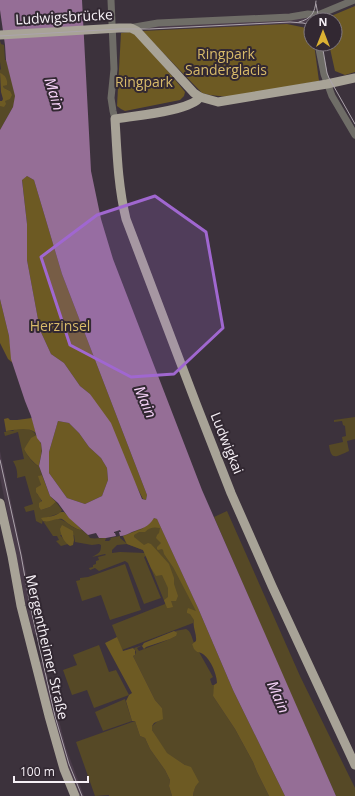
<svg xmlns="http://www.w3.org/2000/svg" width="355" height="796" font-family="'Open Sans',sans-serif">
	<rect width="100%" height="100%" fill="#3c323c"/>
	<g fill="#4a3c4a">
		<polygon points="308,17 310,20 311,27 305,24 287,24 148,30 153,26"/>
		<polygon points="0,451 33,604 38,636 34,634 32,631 26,605 0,477"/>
		<polygon points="39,662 44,662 66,748 84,796 78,796 65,765"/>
	</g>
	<g fill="#564926" fill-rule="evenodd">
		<polygon points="0,41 1,44 4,45 5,60 6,60 15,92 15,100 13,107 0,130 0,106 4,101 10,91 4,88 3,86 7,82 6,78 0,74 0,70 1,69 0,62"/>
		<path d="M355,417V439L347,441L349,451C337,456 331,462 329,445L343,442L342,437L346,436L345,426L343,425L342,421L334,422V420Z"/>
		<path d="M15,429C23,428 32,428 36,435L34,436L24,449C27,455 33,464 39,466L42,475L39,476L41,486L37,494C43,499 41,504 41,510L50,507L56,502L62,510L60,513L43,519L42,524L36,521L34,510L26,512L24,507L33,504L25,476L17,478C18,472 16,466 13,461L24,459L18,432L5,436L4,432H6V431H13Z"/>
		<polygon points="227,511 300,676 355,788 355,796 336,796 285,681 214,517"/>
		<path d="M154,518L157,519L198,608L193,623L122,650L112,625L165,604V603L146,556L144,557L161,598L144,604L128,563L125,561L99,571L95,568L90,570L89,568L93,567V565L96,564V561L99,560L98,557L106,555L105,554L92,557C99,553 101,553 101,545L99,544L92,545L75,542L74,535H60L68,544L61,546L56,541L59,540L57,536H53L43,521C50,522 56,517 62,520C69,523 74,530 82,530L88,535L90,538C94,539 100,538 106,538L105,541H109L111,539L110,538L120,536V538L126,543L123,536L135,531ZM127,544L143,550L145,553L120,552L112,553V550L117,545Z"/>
		<polygon points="125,564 141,610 110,620 101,595 82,601 76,581 80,580 80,578 88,577"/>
		<path d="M186,629C191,631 192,638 194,643L192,644L197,652H199L213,677L210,679L212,685H215L213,696L235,729L253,762L257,772L269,796H193L194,790L196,785L185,765L166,753L152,730V726L158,721L162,708L155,700L133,656L135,655L136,652L134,648L143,645L137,648L139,651C151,646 164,642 176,636V632L175,631Z"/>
		<polygon points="99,645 109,672 116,670 129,695 94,708 87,690 72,695 63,670 77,665 73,655"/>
		<polygon points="125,699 132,721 103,731 95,712"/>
		<polygon points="135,721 140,736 145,738 150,749 165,770 170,780 169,786 172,796 109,796 109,795 95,796 76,742"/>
	</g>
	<g fill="#6d5a23">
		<polygon points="355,6 355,72 345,75 335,71 329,44 335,44 335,20 324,20 324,19"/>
		<polygon points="287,24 311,29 311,44 314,44 319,81 228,97 210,95 202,93 142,31"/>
		<polygon points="129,32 134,34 145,43 185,92 184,96 180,100 125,111 121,109 117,106 121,33"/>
		<path d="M0,73C5,75 8,79 7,85L3,86L4,88L10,91L12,95L10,99L5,101L6,104L4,107L0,106V101H2L3,99L1,92Z"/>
		<polygon points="27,176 34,180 62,274 147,495 146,500 143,499 90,394 80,386 64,363 51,354 40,330 27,260 27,224 22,179"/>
		<polygon points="0,299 9,336 13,363 8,359 0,343"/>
		<path d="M8,418L10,420H17L32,418L36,433C27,426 16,430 6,431L4,419Z"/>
		<polygon points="58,421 69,423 79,433 89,447 101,458 107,468 108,480 102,496 85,504 67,498 49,473 49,452"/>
		<path d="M36,435C38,438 40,440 41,444C43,451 40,459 39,466C34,464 26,454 24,449L31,438Z"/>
		<polygon points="42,475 50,496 56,502 50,507 41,510 39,507 39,503 42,501 36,492 36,488 41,485 38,476"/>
		<path d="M61,512H64L82,530C75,530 68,523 62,519C55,518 50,523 43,521L41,518C48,517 56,516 61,512Z"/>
		<path d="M154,518L157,519L198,608L233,690L285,796H269L257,772L253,762L235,729L213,696L214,685L217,683C217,673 208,652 197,652L194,649L192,644L196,641C197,634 192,626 194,620L190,614L187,613V611L188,608L196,611L173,567L164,554L163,550L162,549L158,550L157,549V547L161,543L156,538L157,535L159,533L160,528C154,527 150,527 145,532H139L134,535V537L144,545L148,543L151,544L169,564L174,578V584L178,596L176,601H171L173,607L169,608H167L164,600L168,597V588L162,575L156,576L151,568L143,550L127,544L123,536L142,529Z"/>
		<path d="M62,525L73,531L74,540L73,545L70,546C64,542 61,536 60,529Z"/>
		<polygon points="174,631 176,632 177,633 176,636 170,639 146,647 144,649 142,646 144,643"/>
		<path d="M117,637L123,651L133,648L135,650V655L133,656L155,700L162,708L163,719L154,723L152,726V730L167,753L185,765L191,767L199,782C195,786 194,790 193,796H172L169,786L170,780L165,770L150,749L145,738L140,736L135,721H132L126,701L129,695L132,693L105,643Z"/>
	</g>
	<path fill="#956e96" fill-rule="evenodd" d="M0,0H82L91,171L101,219L113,259L202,490L336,796H285L233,690L198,608L157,519L154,518C148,528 142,528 132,532C128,534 124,536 120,536L119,532H121L120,530L114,532V533H115L116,536L106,538H99L96,533L88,535L69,518L58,503L50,496L39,466L42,451L41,443L37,438L31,416L25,401L11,359L9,336L0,299V130L13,107L15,96L6,60L5,45L0,10ZM27,176L34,180L62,274L147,495L146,500L142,499L111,423L90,394L80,386L64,363L51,354L40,330L27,260V224L22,180ZM58,421L69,423L79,433L89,447L101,458L107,468L108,480L102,496L85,504L67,498L49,473V452Z"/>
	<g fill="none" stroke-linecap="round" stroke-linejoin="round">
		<g stroke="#6f6d67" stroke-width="7">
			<polyline points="111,0 114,69 111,98 113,111 115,119"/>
			<polyline points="129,28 158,23 290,17 308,14 318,15 354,0"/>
			<polyline points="318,44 324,74 332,96 355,135"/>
		</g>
		<g stroke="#a8a397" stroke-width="9">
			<polyline points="0,35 119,28 131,28 137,31 194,93 200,97 218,102 327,84 355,78"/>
			<path d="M200,97C192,111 132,116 115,119C117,153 118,186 126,219L197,406L231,493L272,586L355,765"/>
			<polyline points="0,503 12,556 21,606 49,716 64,769 75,796"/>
		</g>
		<g stroke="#aca4ac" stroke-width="1">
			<polyline points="316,4 319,20"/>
			<path d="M299,22C311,19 315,13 316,1"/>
			<polyline points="0,36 119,29 149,29 290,22 303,23 311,25"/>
			<polyline points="322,44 327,73 329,78 355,124"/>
			<polyline points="0,460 21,555 30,605 55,716 69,764 82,796"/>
		</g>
	</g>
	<path fill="#a067d0" fill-opacity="0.2" stroke="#a067d0" stroke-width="3" stroke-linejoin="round" d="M155,196L206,232L223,328L174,374L131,377L70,345L41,257L97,215Z"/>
	<g text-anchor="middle" stroke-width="4" stroke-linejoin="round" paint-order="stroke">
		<g font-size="14" fill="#f6f0f6" stroke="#322832">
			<text transform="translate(64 17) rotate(-3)" y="5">Ludwigsbrücke</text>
			<text transform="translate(227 443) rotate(68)" y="5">Ludwigkai</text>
			<text transform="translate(47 647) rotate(77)" y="5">Mergentheimer Straße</text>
		</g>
		<g font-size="14" fill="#d9bb6a" stroke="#322832">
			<text x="226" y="59">Ringpark<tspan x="226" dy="16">Sanderglacis</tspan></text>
			<text x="144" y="87">Ringpark</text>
			<text x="60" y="331">Herzinsel</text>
		</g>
		<g font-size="15" font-style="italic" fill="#f7d3f9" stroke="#322832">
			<text transform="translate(54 94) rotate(73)" y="5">Main</text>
			<text transform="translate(145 402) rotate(66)" y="5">Main</text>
			<text transform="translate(278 697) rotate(66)" y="5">Main</text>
		</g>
	</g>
	<g transform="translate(323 32)"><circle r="19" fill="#322832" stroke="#807880"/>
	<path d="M0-3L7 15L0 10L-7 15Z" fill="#dcb233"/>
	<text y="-6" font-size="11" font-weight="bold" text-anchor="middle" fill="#f6f0f6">N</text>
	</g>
	<path d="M14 776v6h74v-6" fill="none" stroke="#f6f0f6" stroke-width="2"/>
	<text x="20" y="776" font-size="12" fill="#f6f0f6" stroke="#322832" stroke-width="3" paint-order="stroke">100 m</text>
</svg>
